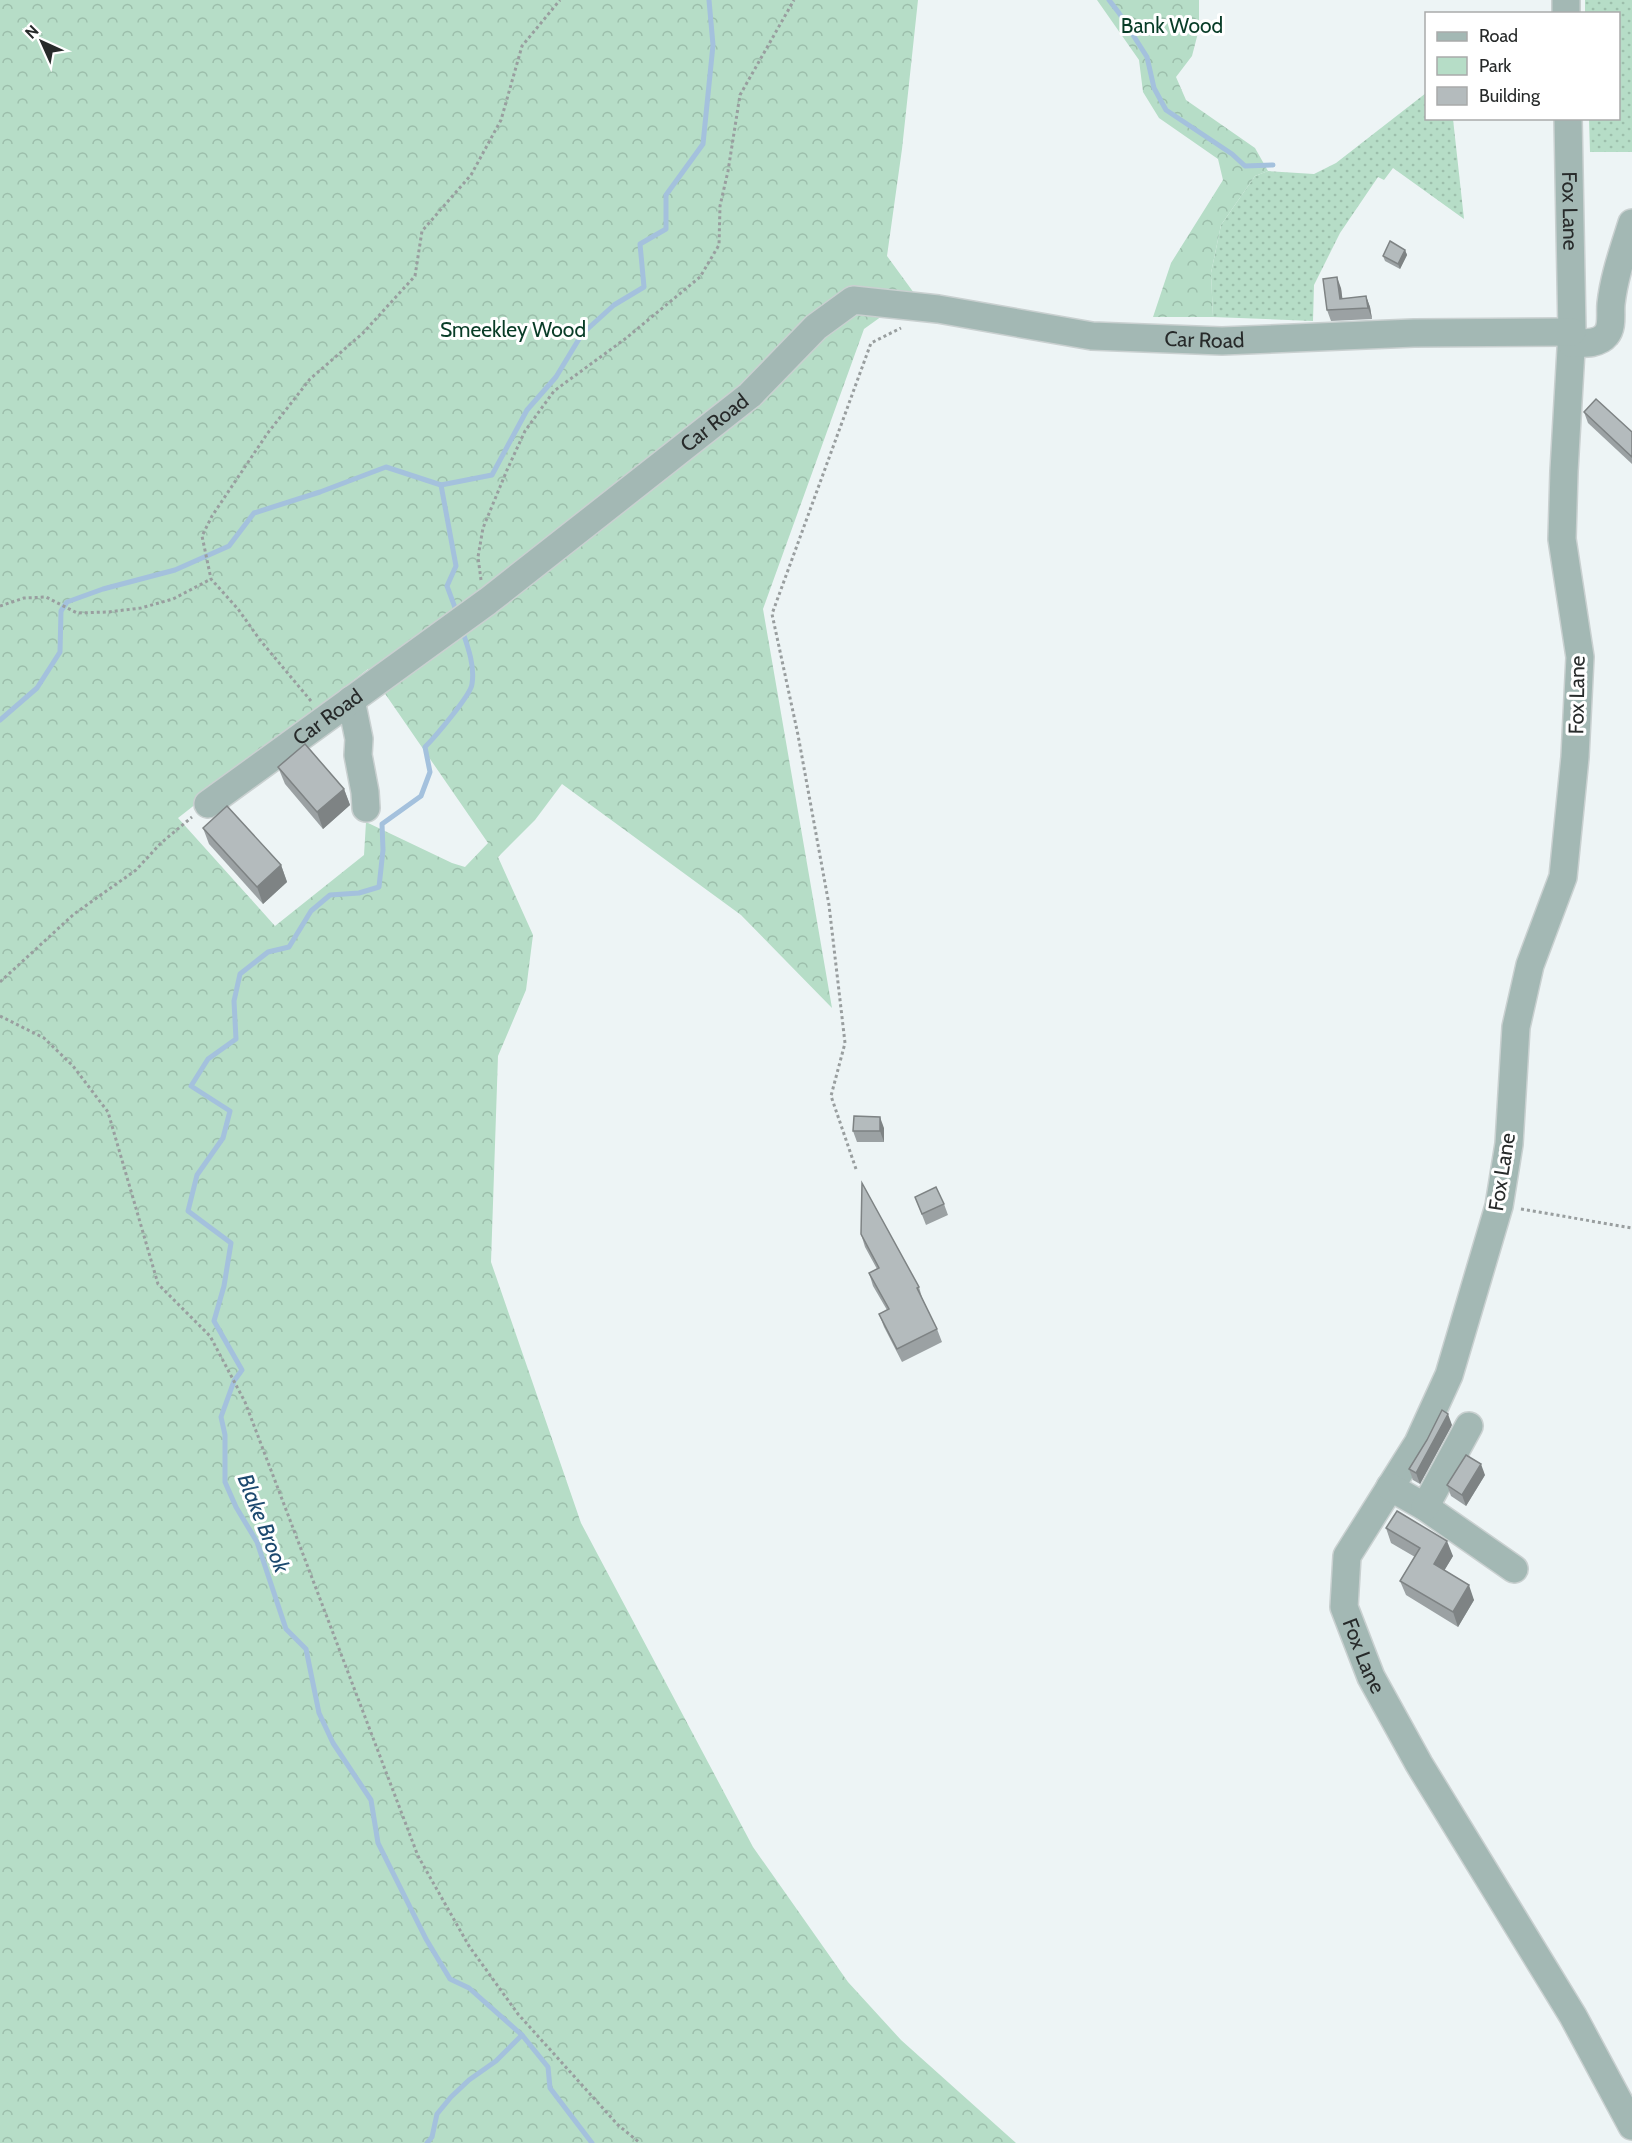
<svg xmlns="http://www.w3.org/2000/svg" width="1632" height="2143" font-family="Cabin,sans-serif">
	<defs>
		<pattern id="green-dots" width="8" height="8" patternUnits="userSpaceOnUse" patternTransform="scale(1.5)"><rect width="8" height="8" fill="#b6ddc7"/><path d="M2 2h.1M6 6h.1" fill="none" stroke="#9cbeab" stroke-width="1.8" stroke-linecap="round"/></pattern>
		<pattern id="forest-crowns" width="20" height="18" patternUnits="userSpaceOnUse" patternTransform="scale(1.5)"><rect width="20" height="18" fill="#b6ddc7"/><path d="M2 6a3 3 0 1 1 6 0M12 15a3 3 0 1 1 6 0" fill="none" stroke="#9cbeab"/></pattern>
	</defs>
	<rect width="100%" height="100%" fill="#edf4f5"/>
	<g fill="url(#green-dots)">
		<polygon points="1585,0 1632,0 1632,152 1590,152 1589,119 1618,118 1618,14 1585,13"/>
		<polygon points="1426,93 1426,118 1453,119 1464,219 1393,168 1384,180 1378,177 1340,233 1314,285 1313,321 1213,317 1211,273 1221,225 1255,176 1268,171 1314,174 1336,163"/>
	</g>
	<g fill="url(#forest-crowns)" fill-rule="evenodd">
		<path d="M0,0H918L902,149L887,256L914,293L864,329L763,609L832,1008L741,915L562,784L535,820L498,857L533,935L526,990L498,1056L491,1262L581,1523L753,1847L848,1982L901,2040L1016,2143H0ZM368,669L488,843L465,867L452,863L366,822L364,855L275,926L178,818Z"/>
		<polygon points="1097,0 1199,0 1199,29 1192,56 1176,77 1186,100 1255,148 1268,171 1255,176 1221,225 1211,273 1213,317 1153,317 1171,263 1223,180 1218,159 1159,118 1143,92 1139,60"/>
	</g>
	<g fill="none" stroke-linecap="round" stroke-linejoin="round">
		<g stroke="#a4c1dd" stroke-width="5">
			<polyline points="1109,0 1119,13 1147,57 1154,88 1166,110 1232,154 1245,166 1273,165"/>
			<polyline points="441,485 456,566 447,586 457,613"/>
			<path d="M462,630C468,647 475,666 472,684C471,695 434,738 425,747L430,772L421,796L382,824L383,850L379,887L359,893L330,895L311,911L289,947L268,952L240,974L234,1001L236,1039L208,1059L191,1086L230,1111L223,1138L197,1175L188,1211L231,1243L224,1286L214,1321L242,1370L234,1381L221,1417L225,1435V1482L236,1507L257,1542L286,1629L306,1649L319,1713L333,1743L371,1800L378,1843L426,1939L450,1979L469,1988L522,2035L548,2067L550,2088L592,2143"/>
			<polyline points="0,720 37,688 60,652 61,611 67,602 103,589 175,570 229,546 254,513 320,492 386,467 441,485 492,475 527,410 556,377 582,334 614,305 644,287 640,244 666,229 666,195 703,144 713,45 709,0"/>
			<polyline points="427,2143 432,2137 437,2114 451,2097 469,2080 496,2061 522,2035"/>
		</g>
		<g stroke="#c9d0d0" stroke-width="30">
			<g id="minor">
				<polyline points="1566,0 1566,14"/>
				<path id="s1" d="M1568,118L1572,332L1564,471L1562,539L1580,657L1575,757L1563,877L1530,965L1516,1027L1509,1144L1499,1206L1449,1375L1418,1443L1347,1556L1344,1607L1371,1677L1419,1764L1573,2016L1632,2126"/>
				<path d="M1571,343C1582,343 1598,345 1606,335C1613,327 1610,314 1611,304C1614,276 1624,249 1632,223"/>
				<polyline points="351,700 359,739 358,755 365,792 366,808"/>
				<path id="s2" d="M208,804L488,601L750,395L816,327L853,300L938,309L1092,336L1222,341L1414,333L1572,332"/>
				<polyline points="1390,1487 1425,1507 1514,1569"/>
				<polyline points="1425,1507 1469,1426"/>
			</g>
		</g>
		<g stroke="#999e9f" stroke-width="3" stroke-dasharray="3 3" stroke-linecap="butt">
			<polyline points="481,580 478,557 483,528 507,470 525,431 554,391 625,339 700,277 719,245 720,206 728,171 740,95 794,0"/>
			<polyline points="0,606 24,598 46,597 77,613 108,612 141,608 173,599 211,579"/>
			<polyline points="311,701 260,640 238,609 211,579 202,536 212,516 267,434 310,379 363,333 415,276 422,231 471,175 501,120 522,46 560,0"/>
			<polyline points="0,982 74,914 136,870 161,843 192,817"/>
			<polyline points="0,1016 44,1038 73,1066 108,1112 158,1284 210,1336 245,1402 418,1856 469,1946 518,2014 618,2125 640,2143"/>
			<polyline points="856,1169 831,1096 845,1043 829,905 798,735 772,614 871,343 901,328"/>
			<polyline points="1521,1209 1632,1228"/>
		</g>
		<use href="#minor" stroke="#a3b8b4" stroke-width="27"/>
	</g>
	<g fill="#9ba1a3">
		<polygon points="1405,250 1407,255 1400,269 1385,261 1383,256"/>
		<polygon points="1341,288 1342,299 1366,296 1370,307 1372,319 1331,321 1327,310"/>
		<polygon points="1584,412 1632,432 1632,464 1588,423"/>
		<polygon points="278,767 344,789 350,805 323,829 285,784"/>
		<polygon points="203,828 281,865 287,882 263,904 209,844"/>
		<polygon points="884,1128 884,1142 857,1142 853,1131"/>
		<polygon points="915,1197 944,1204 948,1215 926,1225"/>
		<polygon points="861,1234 919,1287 923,1301 937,1329 942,1342 902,1362 884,1327 879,1314 887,1310 873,1286 869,1273 877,1269 865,1247"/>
		<polygon points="1452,1425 1420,1484 1413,1480 1409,1469"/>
		<polygon points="1485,1475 1466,1506 1451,1496 1447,1485"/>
		<polygon points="1386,1528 1453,1556 1444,1571 1474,1600 1458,1627 1406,1595 1400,1581 1415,1557 1391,1543"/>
	</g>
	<g fill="#7e8384">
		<polygon points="1405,250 1407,255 1400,269 1398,264"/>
		<polygon points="1337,277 1341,288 1344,310 1340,299"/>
		<polygon points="1366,296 1370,307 1372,319 1368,308"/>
		<polygon points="344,789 350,805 323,829 317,812"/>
		<polygon points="281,865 287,882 263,904 257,887"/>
		<polygon points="880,1117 884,1128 884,1142 880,1131"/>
		<polygon points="1448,1414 1452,1425 1420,1484 1416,1473"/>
		<polygon points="1481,1464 1485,1475 1466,1506 1462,1495"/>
		<polygon points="1447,1541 1453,1556 1439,1579 1434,1564"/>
		<polygon points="1469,1585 1474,1600 1458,1627 1453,1612"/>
	</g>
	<g fill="#b4bbbd" stroke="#7e8384" stroke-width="1.5">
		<polygon points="1390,241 1405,250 1398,264 1383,256"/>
		<polygon points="1337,277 1340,299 1366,296 1368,308 1327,310 1323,279"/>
		<polygon points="1596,399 1632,432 1632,457 1584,412"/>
		<polygon points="305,744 344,789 317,812 278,767"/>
		<polygon points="227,806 281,865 257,887 203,828"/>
		<polygon points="854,1116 880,1117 880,1131 853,1131"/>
		<polygon points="862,1183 919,1287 917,1288 937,1329 897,1349 879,1314 889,1309 869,1273 879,1268 861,1234"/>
		<polygon points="936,1187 944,1204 922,1214 915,1197"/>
		<polygon points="1442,1410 1448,1414 1416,1473 1409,1469 1427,1440"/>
		<polygon points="1466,1455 1481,1464 1462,1495 1447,1485"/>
		<polygon points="1397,1511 1447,1541 1434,1564 1469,1585 1453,1612 1400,1581 1420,1548 1386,1528"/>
	</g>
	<g text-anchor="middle" stroke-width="6" stroke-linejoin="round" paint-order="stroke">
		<g font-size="21" fill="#083c27" stroke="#fff">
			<text x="1172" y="33">Bank Wood</text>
			<text x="513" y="337">Smeekley Wood</text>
		</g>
		<g font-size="21" fill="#272a2a" stroke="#fff">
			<text dy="7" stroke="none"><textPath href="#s1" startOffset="93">Fox Lane</textPath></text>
			<text dy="7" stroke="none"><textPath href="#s2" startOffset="1174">Car Road</textPath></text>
			<text dy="7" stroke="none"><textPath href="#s2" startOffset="634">Car Road</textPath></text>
			<text transform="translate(1577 695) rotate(-89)" y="7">Fox Lane</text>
			<text dy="7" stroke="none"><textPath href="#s2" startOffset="148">Car Road</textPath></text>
			<text transform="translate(1502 1172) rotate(-81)" y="7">Fox Lane</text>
			<text dy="7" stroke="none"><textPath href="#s1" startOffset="1587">Fox Lane</textPath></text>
		</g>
		<g font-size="22" font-style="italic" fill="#1d496f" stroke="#fff">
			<text transform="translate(264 1523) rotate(68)" y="8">Blake Brook</text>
		</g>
	</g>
	<rect x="1425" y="12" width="195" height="108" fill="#ffffff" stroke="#a9aaaa" stroke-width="1.5"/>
	<rect x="1437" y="32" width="30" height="9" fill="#a3b8b4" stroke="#a9aaaa" stroke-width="1.5"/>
	<text x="1479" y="42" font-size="18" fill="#272a2a">Road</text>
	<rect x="1437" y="57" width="30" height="18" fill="#b6ddc7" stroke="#a9aaaa" stroke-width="1.5"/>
	<text x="1479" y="72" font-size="18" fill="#272a2a">Park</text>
	<rect x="1437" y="87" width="30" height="18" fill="#b4bbbd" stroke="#a9aaaa" stroke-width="1.5"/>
	<text x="1479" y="102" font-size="18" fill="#272a2a">Building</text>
	<g transform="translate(42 42) rotate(315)" stroke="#ffffff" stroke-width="4.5" paint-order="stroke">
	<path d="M0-4.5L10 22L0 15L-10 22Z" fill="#272a2a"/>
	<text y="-9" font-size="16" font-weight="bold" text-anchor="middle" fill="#272a2a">N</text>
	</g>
</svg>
